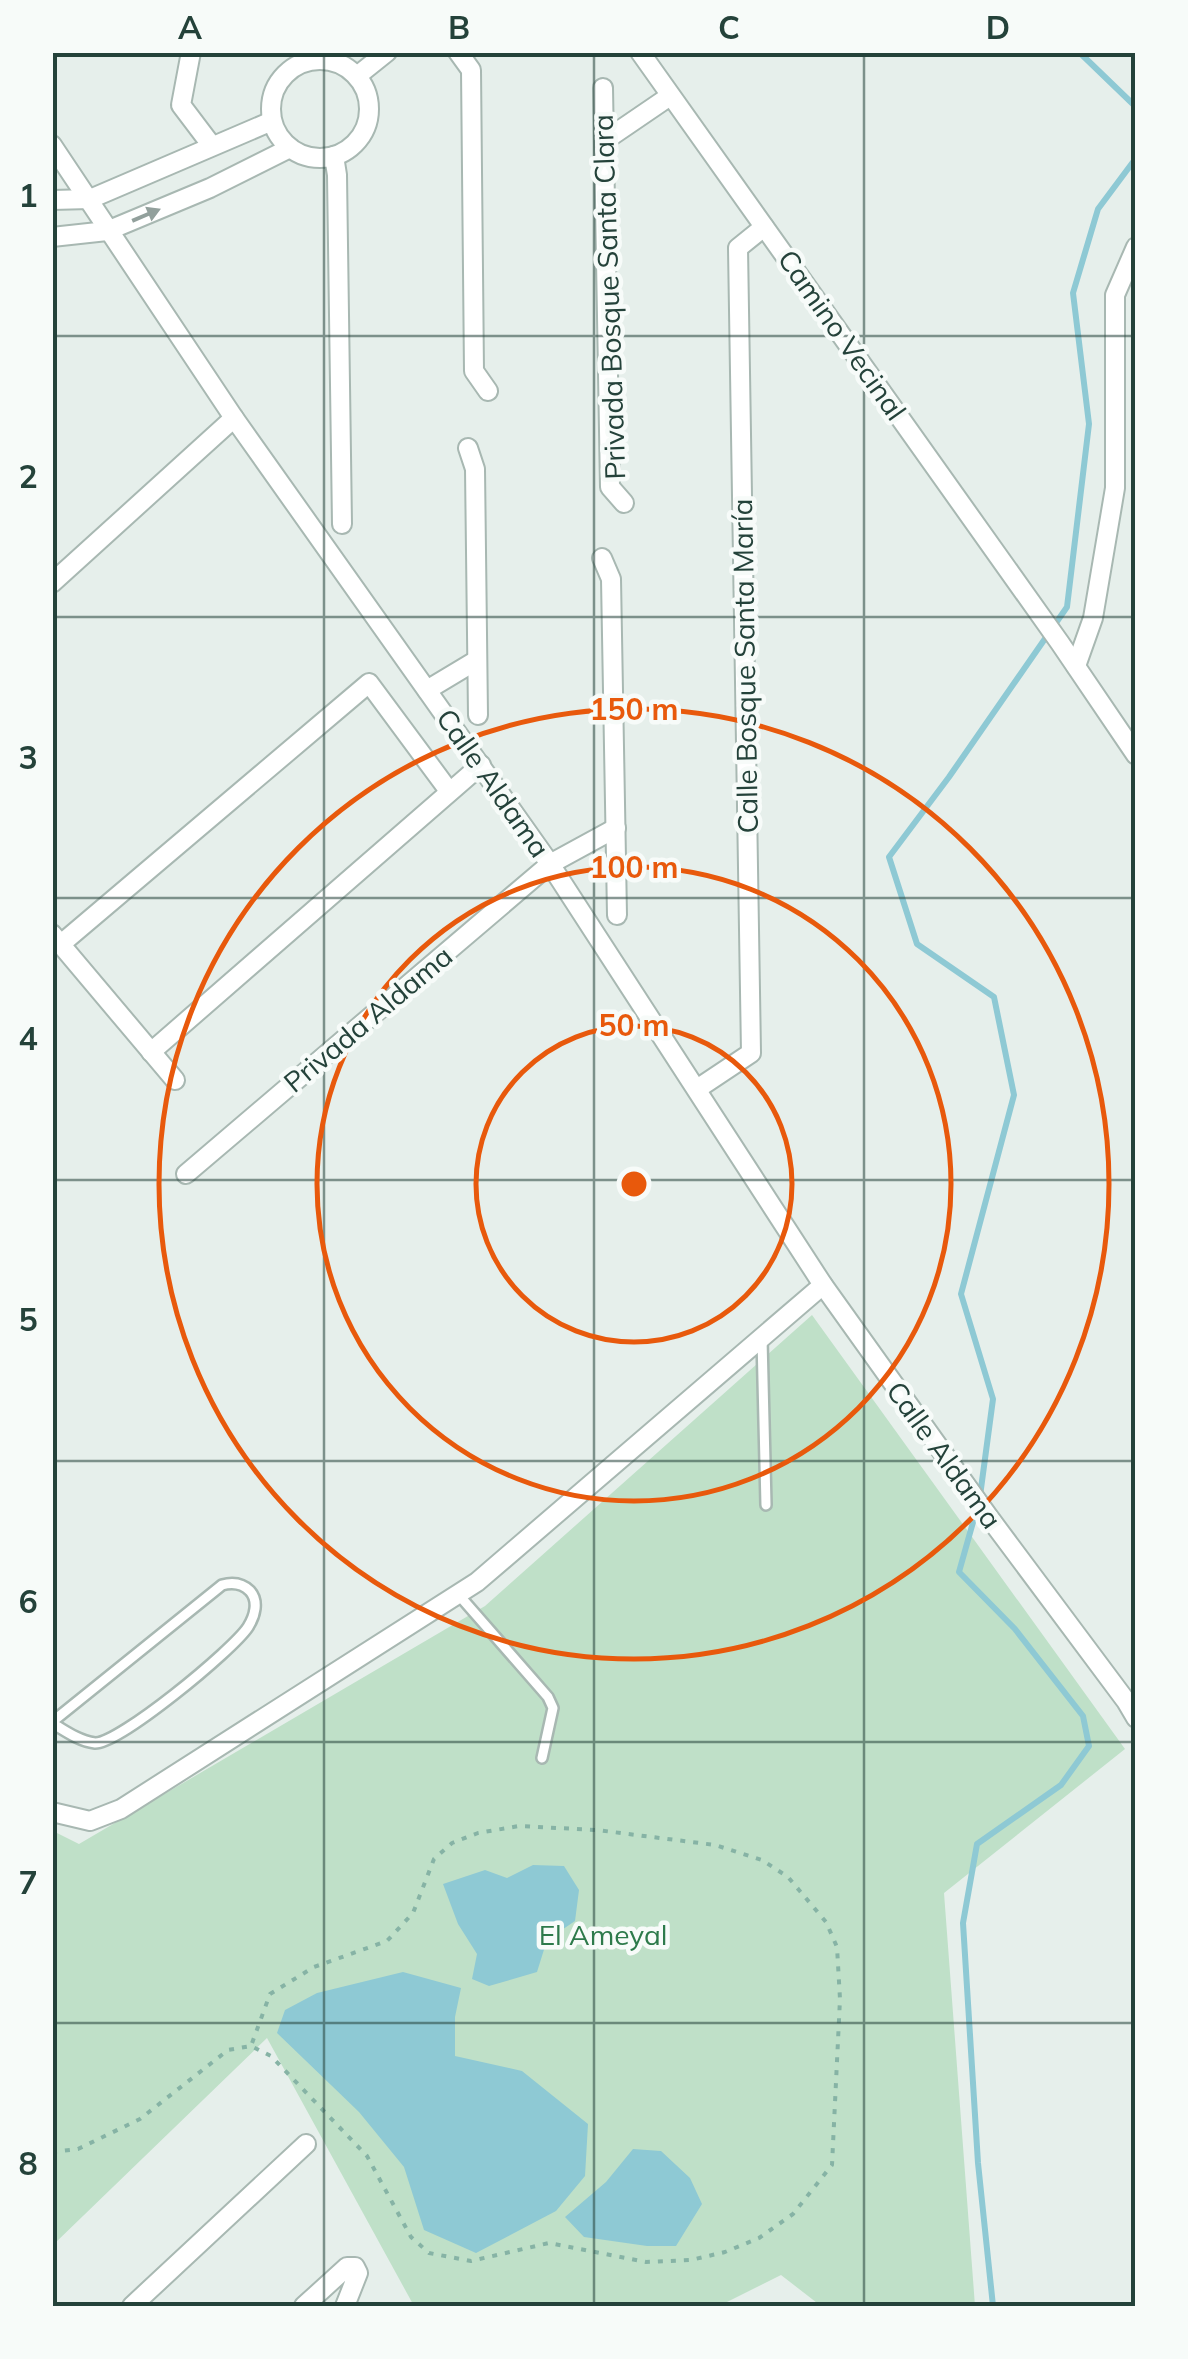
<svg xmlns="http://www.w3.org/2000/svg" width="1188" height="2359" font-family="Mulish,sans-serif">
	<rect width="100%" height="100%" fill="#e6efeb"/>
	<polygon fill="#bfe0c8" points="812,1315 1125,1749 944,1893 975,2306 821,2306 781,2275 719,2306 414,2306 267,2038 53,2245 53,1831 79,1844 485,1606"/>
	<g fill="#8ec9d4">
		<polygon points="533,1865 564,1866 579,1890 575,1921 547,1940 537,1972 489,1986 472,1979 477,1954 458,1924 443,1884 485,1870 507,1878"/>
		<polygon points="403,1972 461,1988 455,2017 455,2056 522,2071 588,2124 585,2176 556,2211 476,2253 424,2230 404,2167 359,2112 277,2033 285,2010 317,1993"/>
		<polygon points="633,2149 661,2151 690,2178 702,2204 676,2246 647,2246 584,2237 565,2217 606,2182"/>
	</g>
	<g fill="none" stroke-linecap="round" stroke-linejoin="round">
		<g stroke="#8ec9d4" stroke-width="6">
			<polyline points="1079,52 1136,107"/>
			<polyline points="980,1496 993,1399 961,1294 1014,1095 994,997 917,944 889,857 949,777 1067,607 1089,424 1073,293 1098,209 1136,158"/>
			<polyline points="977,1508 959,1572 1015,1629 1083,1716 1089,1746 1061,1785 977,1844 963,1923 978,2163 993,2306"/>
		</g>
		<g stroke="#a8b8b2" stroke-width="14">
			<g id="service">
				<polyline points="762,1339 766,1505"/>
				<polyline points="458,1594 548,1697 553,1708 542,1758"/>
				<path d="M52,1722L222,1585C233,1582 242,1583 250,1591C259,1601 255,1616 248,1627C233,1650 119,1744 95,1743C79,1741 65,1731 52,1723"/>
			</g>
		</g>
		<g stroke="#a8b8b2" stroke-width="22">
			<g id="minor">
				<polyline points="191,52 181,105 212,146"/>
				<polyline points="458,52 471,70 474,371 488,391"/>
				<polyline points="640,52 1060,643 1136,755"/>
				<circle cx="320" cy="109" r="49"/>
				<polyline points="357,76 387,52"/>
				<polyline points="603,88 610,487 624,503"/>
				<polyline points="604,141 670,96"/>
				<polyline points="52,145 234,418 550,864 823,1285 988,1516 1126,1701 1136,1718"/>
				<polyline points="334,156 337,175 342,524"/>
				<polyline points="52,200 90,199 272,121"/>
				<polyline points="52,237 107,231 210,188 290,148"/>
				<polyline points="468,448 475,469 478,715"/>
				<polyline points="602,558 611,579 617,915"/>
				<polyline points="52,583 234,418"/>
				<polyline points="1076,666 1093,618 1115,488 1115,295 1136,247"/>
				<polyline points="427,690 477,660"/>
				<polyline points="52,934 175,1080"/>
				<polyline points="61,944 369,683 449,791"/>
				<polyline points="151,1052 481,765"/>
				<polyline points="697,1089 751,1053 738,248 764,227"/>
				<polyline points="186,1174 550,864 616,828"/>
				<polyline points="52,1812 90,1821 121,1809 477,1582 823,1285"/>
				<polyline points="132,2306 306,2144"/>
				<polyline points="304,2306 347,2267 355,2267 358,2273 345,2306"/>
			</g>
		</g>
		<polyline stroke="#86b3a5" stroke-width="4" stroke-dasharray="5 8" stroke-linecap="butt" points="52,2152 78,2149 140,2119 228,2050 251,2046 271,2056 367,2156 411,2237 429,2253 471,2261 549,2243 646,2262 691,2260 725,2252 759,2238 793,2214 832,2165 840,1999 837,1947 826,1922 788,1877 762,1860 715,1845 597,1830 519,1826 478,1833 452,1843 434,1859 413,1913 387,1941 314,1967 270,1994 251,2046"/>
		<use href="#service" stroke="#fff" stroke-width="9"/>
		<use href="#minor" stroke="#fff" stroke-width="18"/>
	</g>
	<defs><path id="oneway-solid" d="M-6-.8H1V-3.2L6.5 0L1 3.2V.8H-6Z" transform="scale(2.5)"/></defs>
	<use fill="#92a09c" href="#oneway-solid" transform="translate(146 215) rotate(-23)"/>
	<path fill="none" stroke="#24423a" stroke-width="2.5" stroke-opacity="0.55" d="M324,52V2306M594,52V2306M864,52V2306M52,336H1136M52,617H1136M52,898H1136M52,1180H1136M52,1461H1136M52,1742H1136M52,2023H1136"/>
	<g fill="none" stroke="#e8590c" stroke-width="5">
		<circle cx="634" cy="1184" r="158"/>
		<circle cx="634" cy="1184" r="317"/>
		<circle cx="634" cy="1184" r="475"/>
	</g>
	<g text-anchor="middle" stroke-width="9" stroke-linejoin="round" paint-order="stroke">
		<g font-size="28" fill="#24423a" stroke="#f7fbf9">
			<text transform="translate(609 297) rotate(-92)" y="10">Privada Bosque Santa Clara</text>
			<text transform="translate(842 335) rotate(55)" y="10">Camino Vecinal</text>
			<text transform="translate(745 666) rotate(-91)" y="10">Calle Bosque Santa María</text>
			<text transform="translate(493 783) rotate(55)" y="10">Calle Aldama</text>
			<text transform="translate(368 1019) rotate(-40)" y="10">Privada Aldama</text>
			<text transform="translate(944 1455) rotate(54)" y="10">Calle Aldama</text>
		</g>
		<g font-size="28" fill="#2d7a4b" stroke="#f7fbf9">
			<text x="603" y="1945">El Ameyal</text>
		</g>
	</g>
	<circle cx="634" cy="1184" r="15" fill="#e8590c" stroke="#f7fbf9" stroke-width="5"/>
	<g font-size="30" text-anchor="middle" font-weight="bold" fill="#e8590c" stroke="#f7fbf9" stroke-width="9" stroke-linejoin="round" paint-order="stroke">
		<text x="634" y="720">150 m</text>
		<text x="634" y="878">100 m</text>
		<text x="634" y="1036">50 m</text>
	</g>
	<rect width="1188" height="2359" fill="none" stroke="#f7fbf9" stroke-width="110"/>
	<rect x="55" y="55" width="1078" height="2249" fill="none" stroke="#24423a" stroke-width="4"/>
	<g font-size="32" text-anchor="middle" font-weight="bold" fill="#24423a">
		<text x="190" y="39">A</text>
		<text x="459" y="39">B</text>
		<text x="729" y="39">C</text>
		<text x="998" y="39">D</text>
		<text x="28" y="207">1</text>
		<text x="28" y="488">2</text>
		<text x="28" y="769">3</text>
		<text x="28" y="1050">4</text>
		<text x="28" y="1331">5</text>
		<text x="28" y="1613">6</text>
		<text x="28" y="1894">7</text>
		<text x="28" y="2175">8</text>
	</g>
</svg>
